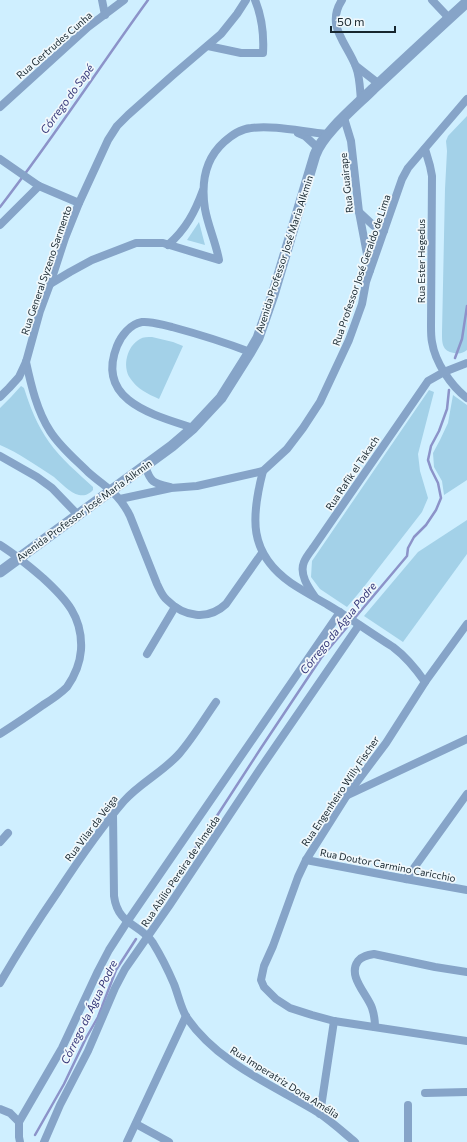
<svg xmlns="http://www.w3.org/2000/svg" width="467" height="1142" font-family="Commissioner,sans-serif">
	<rect width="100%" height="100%" fill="#cfefff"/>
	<g fill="#a3d1e8">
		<path d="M467,116V350C463,353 460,354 454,353C442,351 442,343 442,333L445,189L447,151L446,141L448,136Z"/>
		<polygon points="199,222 205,245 187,240"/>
		<path d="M152,337L173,342L183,346L159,399C148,394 137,389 130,378C122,366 127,346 140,339C143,337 148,337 152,337Z"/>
		<path d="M21,386L24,388C30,407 37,425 49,442C61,459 78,473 93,487V490C89,494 86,496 79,495C70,493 61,483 54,477C37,466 19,453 0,445V408L11,397Z"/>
		<polygon points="429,390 434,392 418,454 420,471 428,498 422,512 363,588 347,607 320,589 311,577 312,561"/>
		<polygon points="453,395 467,405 467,480 444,495 442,481 434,467 433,453 440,440 448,423"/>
		<polygon points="467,520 467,554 403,642 364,616 418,552"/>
	</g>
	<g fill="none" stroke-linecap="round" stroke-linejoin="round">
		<g stroke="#8c93c9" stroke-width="2.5">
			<path d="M0,207C52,140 98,69 148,0"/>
			<polyline points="455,358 462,339 467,306"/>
			<polyline points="147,924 170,885 211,825 261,748 321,658 407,556 408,548 414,537 426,525 436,510 441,498 438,483 431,469 428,460 431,446 439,431 447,409 449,390"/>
			<polyline points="35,1135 64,1084 86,1038 98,1017 116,970 136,939"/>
		</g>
		<g stroke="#86a4c8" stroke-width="8">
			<polyline points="102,0 105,15"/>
			<path d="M342,0C325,26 347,43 356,67C360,77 360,90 361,101"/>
			<polyline points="432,0 449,18"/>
			<path d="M208,46L241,53H263C264,36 262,17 255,0"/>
			<polyline points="356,66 379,84"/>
			<polyline points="0,107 88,27 124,0"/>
			<polyline points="344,118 351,141 359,212 370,270"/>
			<polyline points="298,133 305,136 318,148"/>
			<path d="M425,149L430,166L432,176L431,326C431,331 431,337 432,342C435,362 451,386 467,398"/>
			<polyline points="0,159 39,186 79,203"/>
			<polyline points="359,212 374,226 384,231"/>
			<polyline points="0,225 39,186"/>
			<path d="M168,245C186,229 195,212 203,190"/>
			<path d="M50,284L70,272L92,260L136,243H163L219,260C216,243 208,226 205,209C201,184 204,160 224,142C232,135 240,129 251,128C275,125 303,132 327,134"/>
			<path d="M26,362C31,385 37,411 50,431C60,447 75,459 88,472C106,488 119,493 130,516L157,584C160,590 162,596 167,600C184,617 208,621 226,604L262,553"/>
			<polyline points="0,397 9,388 19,377 26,362 40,311 50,284 65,238 79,203 108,140 117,126 128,115 173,75 221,34 237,14 246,0"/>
			<path d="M193,428C154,415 95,401 117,346C121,336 130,324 142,322C152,321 162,325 172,327C198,334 224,342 250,352"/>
			<polyline points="0,456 37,477 52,488 78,515"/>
			<path d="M145,466C151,483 153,483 170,487"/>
			<path d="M263,471C251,517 248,553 291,583C303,591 316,598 328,605C350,618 371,633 393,647C405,656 416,669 425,682"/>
			<polyline points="120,499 171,488 197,486 263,471 287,449 303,428 320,402 349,340 362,304 366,282 402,179 408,168 467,99"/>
			<path d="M0,545C16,555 29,566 43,578C66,599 83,617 81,650C80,663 74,677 67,687C60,694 51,700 43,705C29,715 14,725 0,734"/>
			<path d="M315,597C308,587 299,574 304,562C306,557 310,552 313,548L428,381L444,372L467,363"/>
			<polyline points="467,624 425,682 386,743 347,795 306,860 298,877 273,946 264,966 261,980 264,987 276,999 290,1008 312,1015 334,1021 467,1041"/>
			<polyline points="147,654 175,607"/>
			<polyline points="348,795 467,739"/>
			<path d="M113,814L114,896C118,926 140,923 153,943C161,956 168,970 174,984C178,994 181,1009 187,1018C219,1064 273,1085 319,1113C332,1122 343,1132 355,1142"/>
			<polyline points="0,842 8,833"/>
			<polyline points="306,860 406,879 467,890"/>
			<polyline points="406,879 467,794"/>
			<path d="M0,983C18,952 37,922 57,893C78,861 99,830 124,801C140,783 163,772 179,754C193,738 204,719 216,702"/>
			<path d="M375,1027C375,1020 374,1014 372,1008C367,994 347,976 358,961C362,956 368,955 374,954L435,967L467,972"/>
			<polyline points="425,1093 467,1092"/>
			<polyline points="408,1105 408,1142"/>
			<polyline points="0,1109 10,1113 19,1122 19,1137 20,1142"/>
			<polyline points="320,1114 334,1021"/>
			<polyline points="19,1122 62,1048 98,971 109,950 127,922 340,612"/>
			<polyline points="136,1124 169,1142"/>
			<polyline points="44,1142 60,1105 88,1051 115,988 125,969 169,906 260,769 359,625"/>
			<polyline points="127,1142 186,1016"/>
		</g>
		<path stroke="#86a4c8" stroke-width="11" d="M0,572L172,446L193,428L221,398L250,352L258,338L273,295L315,155C323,133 356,106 373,89C404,60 435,31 467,2"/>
	</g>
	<g text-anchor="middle" stroke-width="3.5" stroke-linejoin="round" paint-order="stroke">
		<g font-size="10" fill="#17262e" stroke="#f0f8fc">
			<text transform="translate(54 45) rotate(-41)" y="4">Rua Gertrudes Cunha</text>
			<text transform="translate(346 183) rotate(-96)" y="4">Rua Guairape</text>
			<text transform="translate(284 254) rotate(-72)" y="4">Avenida Professor José Maria Alkmin</text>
			<text transform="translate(421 261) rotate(-90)" y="4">Rua Ester Hegedus</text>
			<text transform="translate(46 270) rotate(-71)" y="4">Rua General Syzeno Sarmento</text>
			<text transform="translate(361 270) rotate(-71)" y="4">Rua Professor José Geraldo de Lima</text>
			<text transform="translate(352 473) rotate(-56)" y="4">Rua Rafik el Takach</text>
			<text transform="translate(84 510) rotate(-36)" y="4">Avenida Professor José Maria Alkmin</text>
			<text transform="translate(340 791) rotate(-56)" y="4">Rua Engenheiro Willy Fischer</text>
			<text transform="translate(91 828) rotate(-53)" y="4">Rua Vilar da Veiga</text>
			<text transform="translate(388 865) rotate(11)" y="4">Rua Doutor Carmino Caricchio</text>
			<text transform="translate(180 871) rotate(-56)" y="4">Rua Abílio Pereira de Almeida</text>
			<text transform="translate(285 1082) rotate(32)" y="4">Rua Imperatriz Dona Amélia</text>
		</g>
		<g font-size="11" font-style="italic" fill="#353779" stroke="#f0f8fc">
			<text transform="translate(67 99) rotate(-54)" y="4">Córrego do Sapé</text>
			<text transform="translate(338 628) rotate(-51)" y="4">Córrego da Água Podre</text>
			<text transform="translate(89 1012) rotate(-64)" y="4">Córrego da Água Podre</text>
		</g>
	</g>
	<path d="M331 26v6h64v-6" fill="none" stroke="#17262e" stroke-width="2"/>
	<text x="337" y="26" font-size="12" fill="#17262e" stroke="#f0f8fc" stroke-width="3" paint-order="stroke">50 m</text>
</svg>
